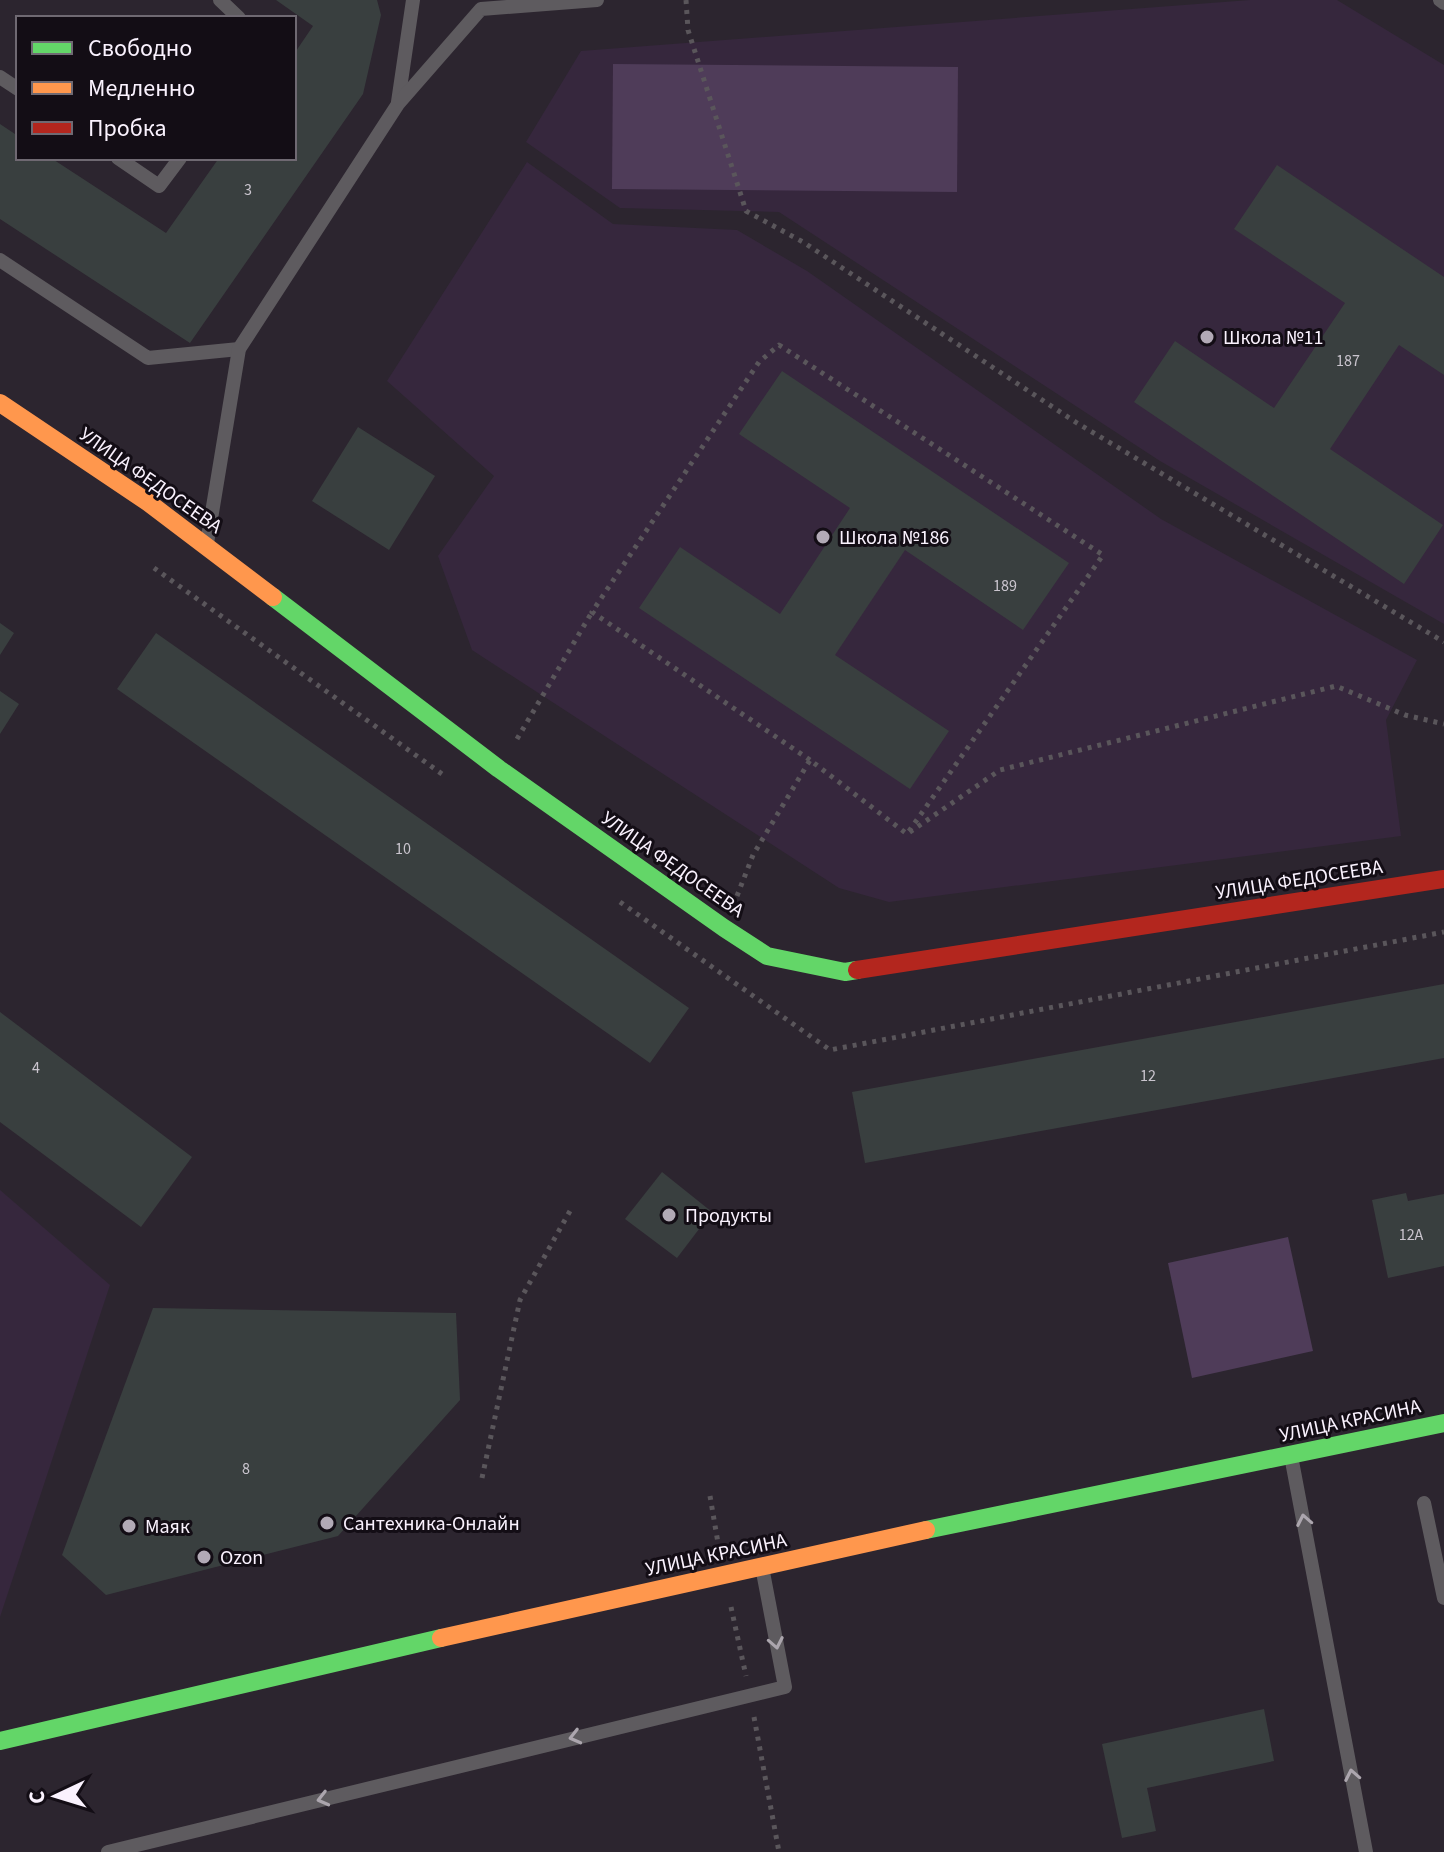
<svg xmlns="http://www.w3.org/2000/svg" width="1444" height="1852" font-family="'Source Sans 3',sans-serif">
	<rect width="100%" height="100%" fill="#2c252f"/>
	<g fill="#36273d">
		<polygon points="1250,0 1337,0 1444,65 1444,624 1160,461 779,212 620,208 526,142 581,51"/>
		<polygon points="527,162 613,224 737,230 807,271 1161,519 1417,660 1386,720 1401,836 889,902 839,888 472,650 438,556 494,476 387,381"/>
		<polygon points="0,1190 110,1285 0,1617"/>
	</g>
	<g fill="#4f3c59">
		<polygon points="613,64 958,67 957,192 612,189"/>
		<polygon points="1288,1237 1313,1351 1192,1378 1168,1263"/>
	</g>
	<g fill="#393f3f">
		<polygon points="276,0 377,0 381,15 363,94 190,343 0,219 0,124 18,136 18,158 51,158 166,233 219,158 294,158 294,54 313,26"/>
		<polygon points="1277,165 1444,277 1444,375 1399,345 1330,449 1443,525 1404,584 1134,402 1175,341 1274,408 1345,303 1234,229"/>
		<polygon points="782,371 1069,563 1023,630 905,550 835,655 949,731 910,789 639,608 680,547 780,614 850,508 739,434"/>
		<polygon points="358,427 435,476 389,550 312,501"/>
		<polygon points="0,623 14,633 0,655"/>
		<polygon points="156,633 689,1008 650,1063 117,689"/>
		<polygon points="0,691 19,704 0,734"/>
		<polygon points="1444,984 1444,1058 865,1163 852,1092"/>
		<polygon points="0,1012 192,1157 141,1227 0,1122"/>
		<polygon points="662,1172 712,1212 677,1258 625,1219"/>
		<polygon points="1406,1193 1408,1201 1444,1194 1444,1266 1388,1278 1372,1200"/>
		<polygon points="153,1308 456,1313 460,1400 338,1536 106,1595 62,1555"/>
		<polygon points="1264,1709 1274,1761 1147,1788 1156,1831 1122,1838 1102,1744"/>
	</g>
	<g fill="none" stroke-linecap="round" stroke-linejoin="round">
		<g stroke="#5a565b" stroke-width="5" stroke-dasharray="4 6" stroke-linecap="butt">
			<polyline points="686,0 688,30 746,211 803,242 1077,423 1444,642"/>
			<polyline points="154,568 442,774"/>
			<polyline points="517,739 592,612"/>
			<polyline points="810,760 592,612 759,362 779,345 1103,555 907,834"/>
			<polyline points="737,896 753,855 810,760 907,834 1000,770 1336,686 1405,715 1444,724"/>
			<polyline points="620,902 830,1050 1444,932"/>
			<polyline points="482,1478 520,1300 570,1211"/>
			<polyline points="710,1496 718,1543"/>
			<polyline points="731,1607 746,1676"/>
			<polyline points="754,1717 779,1852"/>
		</g>
		<g stroke="#5e5b5f" stroke-width="14">
			<polyline points="220,0 239,18"/>
			<polyline points="1440,0 1444,3"/>
			<polyline points="0,77 18,89"/>
			<polyline points="398,102 413,0"/>
			<polyline points="118,158 159,186 180,158"/>
			<polyline points="0,260 148,358 239,349"/>
			<polyline points="207,543 239,349 398,104 481,9 597,0"/>
			<polyline points="1291,1456 1366,1852"/>
			<polyline points="1424,1503 1444,1598"/>
			<polyline points="108,1852 785,1687 762,1567"/>
		</g>
		<g stroke="#63d668" stroke-width="18">
			<polyline points="273,597 499,769 724,928 767,956 845,972 857,970"/>
			<polyline points="926,1530 1444,1423"/>
			<polyline points="0,1741 441,1638"/>
		</g>
		<g stroke="#ff974d" stroke-width="18">
			<polyline points="0,403 149,503 273,597"/>
			<polyline points="441,1638 926,1530"/>
		</g>
		<polyline stroke="#b3261e" stroke-width="18" points="857,970 1444,879"/>
	</g>
	<defs><path id="oneway-chevron" d="M-2-3.5L2.5 0L-2 3.5" fill="none" stroke-width="1.6" stroke-linecap="round" stroke-linejoin="round" transform="scale(2)"/></defs>
	<g stroke="#aca6ae">
		<use href="#oneway-chevron" transform="translate(1304 1520) rotate(-101)"/>
		<use href="#oneway-chevron" transform="translate(776 1643) rotate(79)"/>
		<use href="#oneway-chevron" transform="translate(575 1737) rotate(166)"/>
		<use href="#oneway-chevron" transform="translate(1352 1775) rotate(-101)"/>
		<use href="#oneway-chevron" transform="translate(323 1799) rotate(166)"/>
	</g>
	<g fill="#b2aab6" stroke="#130d15" stroke-width="3">
		<circle cx="1207" cy="337" r="8"/>
		<circle cx="823" cy="537" r="8"/>
		<circle cx="669" cy="1215" r="8"/>
		<circle cx="327" cy="1523" r="8"/>
		<circle cx="129" cy="1526" r="8"/>
		<circle cx="204" cy="1557" r="8"/>
	</g>
	<g text-anchor="middle" stroke-width="6" stroke-linejoin="round" paint-order="stroke">
		<g font-size="16" fill="#cac5ce">
			<text x="248" y="195">3</text>
			<text x="1348" y="366">187</text>
			<text x="1005" y="591">189</text>
			<text x="403" y="854">10</text>
			<text x="36" y="1073">4</text>
			<text x="1148" y="1081">12</text>
			<text x="1411" y="1240">12А</text>
			<text x="246" y="1474">8</text>
		</g>
		<g font-size="20" fill="#faf2fe" stroke="#130d15" text-anchor="start">
			<text x="1223" y="344">Школа №11</text>
			<text x="839" y="544">Школа №186</text>
			<text x="685" y="1222">Продукты</text>
			<text x="343" y="1530">Сантехника-Онлайн</text>
			<text x="145" y="1533">Маяк</text>
			<text x="220" y="1564">Ozon</text>
		</g>
		<g font-size="20" fill="#faf2fe" stroke="#130d15">
			<text transform="translate(151 480) rotate(35)" y="7">УЛИЦА ФЕДОСЕЕВА</text>
			<text transform="translate(673 864) rotate(35)" y="7">УЛИЦА ФЕДОСЕЕВА</text>
			<text transform="translate(1299 879) rotate(-9)" y="7">УЛИЦА ФЕДОСЕЕВА</text>
			<text transform="translate(1350 1420) rotate(-12)" y="7">УЛИЦА КРАСИНА</text>
			<text transform="translate(716 1554) rotate(-12)" y="7">УЛИЦА КРАСИНА</text>
		</g>
	</g>
	<rect x="16" y="16" width="280" height="144" fill="#130d15" stroke="#6f6972" stroke-width="2"/>
	<rect x="32" y="42" width="40" height="12" fill="#63d668" stroke="#6f6972" stroke-width="2"/>
	<text x="88" y="56" font-size="24" fill="#faf2fe">Свободно</text>
	<rect x="32" y="82" width="40" height="12" fill="#ff974d" stroke="#6f6972" stroke-width="2"/>
	<text x="88" y="96" font-size="24" fill="#faf2fe">Медленно</text>
	<rect x="32" y="122" width="40" height="12" fill="#b3261e" stroke="#6f6972" stroke-width="2"/>
	<text x="88" y="136" font-size="24" fill="#faf2fe">Пробка</text>
	<g transform="translate(56 1796) rotate(266)" stroke="#130d15" stroke-width="6" paint-order="stroke">
	<path d="M0-6L14 30L0 20L-14 30Z" fill="#faf2fe"/>
	<text y="-12" font-size="22" font-weight="bold" text-anchor="middle" fill="#faf2fe">С</text>
	</g>
</svg>
